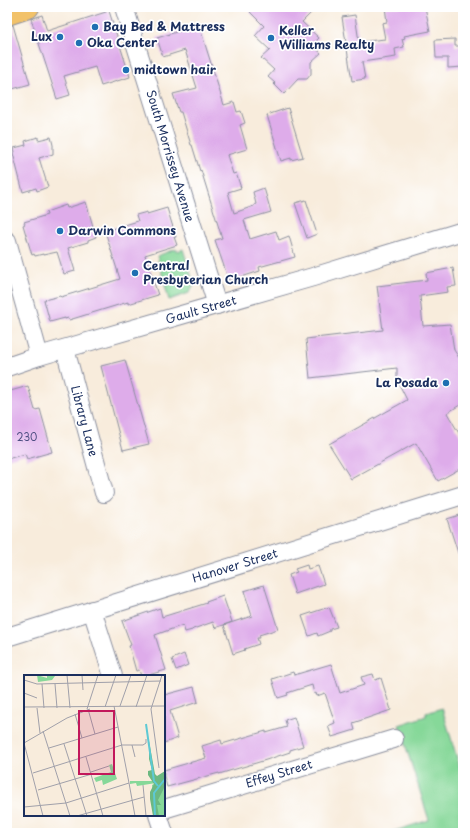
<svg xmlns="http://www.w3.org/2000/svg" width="470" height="840" font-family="'Playpen Sans',sans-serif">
	<rect width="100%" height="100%" fill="#fff"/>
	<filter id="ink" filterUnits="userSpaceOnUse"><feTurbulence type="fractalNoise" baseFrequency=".025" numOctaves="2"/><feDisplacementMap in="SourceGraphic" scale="8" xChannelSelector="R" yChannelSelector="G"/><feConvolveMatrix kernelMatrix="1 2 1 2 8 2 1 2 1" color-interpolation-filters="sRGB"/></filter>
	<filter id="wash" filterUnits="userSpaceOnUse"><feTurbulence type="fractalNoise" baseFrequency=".012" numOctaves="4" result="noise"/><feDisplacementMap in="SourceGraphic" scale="16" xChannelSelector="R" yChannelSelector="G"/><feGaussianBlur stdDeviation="0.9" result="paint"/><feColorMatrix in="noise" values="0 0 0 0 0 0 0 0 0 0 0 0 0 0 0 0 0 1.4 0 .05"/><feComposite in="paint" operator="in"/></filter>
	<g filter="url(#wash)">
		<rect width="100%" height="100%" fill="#f8ecdc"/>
		<g fill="#86d899" stroke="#50847c">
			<polygon points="175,249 175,250 178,250 179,251 183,249 194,284 189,293 169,300 157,256"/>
			<polygon points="442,708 463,778 463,833 388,833 429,820 399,725 426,716 426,713"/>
		</g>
		<g id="blocks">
			<g fill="#deacea">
				<polygon points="256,7 306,7 312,12 302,22 319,38 312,45 321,53 311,62 311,74 307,79 298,79 284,94 274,84 275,83 268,77 274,70 261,58 270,50 255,36 264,26 250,12"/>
				<polygon points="385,7 425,7 430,31 404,36 405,38 402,39 404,47 395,49 396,57 362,62 365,79 352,81 342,17 355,15 359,42 385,39 382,23 387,22"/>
				<polygon points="109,11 130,77 101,86 95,67 64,76 70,95 57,99 31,19 42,15 47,31"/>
				<polygon points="13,25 30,84 9,90 7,84 7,26"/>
				<polygon points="199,25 224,105 234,102 237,112 241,111 245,123 240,125 247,149 227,155 233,174 236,173 241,188 228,192 234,213 254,206 254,205 256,204 253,192 264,188 271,212 244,220 250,239 276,231 279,240 289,236 295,257 259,267 260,271 229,281 215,240 222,238 201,170 200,171 192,145 191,145 181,112 179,112 173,94 197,88 185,50 163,57 157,38"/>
				<polygon points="455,39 455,46 463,46 463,67 448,68 448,58 436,58 435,40"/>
				<polygon points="288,108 303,157 291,160 291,158 281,161 267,115"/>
				<polygon points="38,137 38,140 51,137 53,145 53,154 39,158 48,187 37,191 36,188 23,192 13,153 15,152 14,148 26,145 25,141"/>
				<polygon points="306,200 317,234 307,238 295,203"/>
				<polygon points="86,202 96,237 88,240 88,242 68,248 75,271 64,274 57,252 43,255 43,254 35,256 34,254 32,255 23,225 25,224 24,222 47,215 46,212 66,205 67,208"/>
				<polygon points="167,208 176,237 174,237 177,245 145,255 158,295 128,304 128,302 69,320 68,318 65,319 65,318 50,322 44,300 60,296 61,297 120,279 105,231 138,221 136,215 147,212 147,214"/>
				<polygon points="453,268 456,286 447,287 448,292 420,296 423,326 450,324 454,350 463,364 463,403 447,413 463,440 463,467 438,481 416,443 351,479 329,444 407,400 397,380 397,368 310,378 306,339 383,330 377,286 427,280 426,273"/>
				<polygon points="125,360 149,444 123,450 101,366"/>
				<polygon points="28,386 35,410 40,409 52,452 27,459 25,454 7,459 7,392"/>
				<polygon points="463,514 463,562 461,562 447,519"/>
				<polygon points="307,565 308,569 318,566 324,584 295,594 289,575 297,572 295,569"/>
				<polygon points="264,585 278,629 259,635 260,638 257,638 259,644 244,649 245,650 233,654 224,625 252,616 244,591"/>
				<polygon points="223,596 232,622 215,628 213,622 193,629 192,630 185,632 183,625 155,635 166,670 145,676 141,676 139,670 136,671 129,646 131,645 122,621 160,608 162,617 207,603 206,602"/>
				<polygon points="329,607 337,627 330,629 330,631 318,636 317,633 309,636 302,616"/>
				<polygon points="184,654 188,665 176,670 172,659"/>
				<polygon points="331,664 340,693 364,685 361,677 373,674 375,680 381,678 391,710 353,723 355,730 332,737 328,726 335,723 325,693 317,696 316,693 314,694 312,685 287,693 288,695 278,698 272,679 293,672 294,675"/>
				<polygon points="194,687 198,702 170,711 178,738 164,743 164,695"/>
				<polygon points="294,717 303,746 290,750 290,752 266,760 219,774 219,773 167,787 164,776 164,770 206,758 202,746 221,740 222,744 266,731 266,733 287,727 285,720"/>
			</g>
		</g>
	</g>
	<g filter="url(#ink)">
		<use href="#blocks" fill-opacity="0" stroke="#8a8e9d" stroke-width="1"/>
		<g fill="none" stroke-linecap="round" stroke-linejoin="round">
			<g stroke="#8a8e9d" stroke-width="20">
				<g id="minor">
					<polyline points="124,7 217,305"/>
					<polyline points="7,241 39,356"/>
					<polyline points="65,349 104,493"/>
					<polyline points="7,367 39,356 313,277 463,231"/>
					<polyline points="92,610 113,676"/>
					<polyline points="7,637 463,495"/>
					<polyline points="164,809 394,739"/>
					<polyline points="158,815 164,833"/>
				</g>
			</g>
			<g stroke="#8a8e9d" stroke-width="24">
				<polyline id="major" points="7,14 28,7"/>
			</g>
			<use href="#minor" stroke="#fff" stroke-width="18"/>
			<use href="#major" stroke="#f2c26a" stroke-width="22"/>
		</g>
	</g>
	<g fill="#1f6fb2" stroke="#fff" stroke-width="1.5">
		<circle cx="95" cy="27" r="4"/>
		<circle cx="60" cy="37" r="4"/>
		<circle cx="271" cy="38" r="4"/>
		<circle cx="79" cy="43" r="4"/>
		<circle cx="126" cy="70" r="4"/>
		<circle cx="60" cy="231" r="4"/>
		<circle cx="135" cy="273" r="4"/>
		<circle cx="446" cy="383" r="4"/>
	</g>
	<g text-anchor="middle" stroke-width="3.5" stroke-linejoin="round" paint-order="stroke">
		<g font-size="10" fill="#4c4e81">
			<text x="27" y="441">230</text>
		</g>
		<g font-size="12" font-weight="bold" fill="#1b2f5e" stroke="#fff" text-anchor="start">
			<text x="103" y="31">Bay Bed &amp; Mattress</text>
			<text x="279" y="35">Keller<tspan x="279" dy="14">Williams Realty</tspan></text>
			<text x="52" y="41" text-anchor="end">Lux</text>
			<text x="87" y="47">Oka Center</text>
			<text x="134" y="74">midtown hair</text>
			<text x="68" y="235">Darwin Commons</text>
			<text x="143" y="270">Central<tspan x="143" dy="14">Presbyterian Church</tspan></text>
			<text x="438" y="387" text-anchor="end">La Posada</text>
		</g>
		<g font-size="12" fill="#1b2f5e" stroke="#fff">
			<text transform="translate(170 156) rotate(73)" y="4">South Morrissey Avenue</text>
			<text transform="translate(201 310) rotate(-16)" y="4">Gault Street</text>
			<text transform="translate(84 421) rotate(75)" y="4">Library Lane</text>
			<text transform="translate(235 566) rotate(-17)" y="4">Hanover Street</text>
			<text transform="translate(279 774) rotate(-17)" y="4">Effey Street</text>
		</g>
	</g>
	<g transform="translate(24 675)">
		<rect width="141" height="141" fill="#f8ecdc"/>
		<path d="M13,0L23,3V0L31,1L28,5L14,7ZM88,89L93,104L79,110L78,105L72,107L70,103L87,97L85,90ZM106,106H137L141,110V141H131L128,110L132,108L113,111L112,108L106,109Z" fill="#86d899"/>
		<path d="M125,66L131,99L133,101L141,96L140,113L134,125L137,130H133L135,141H129L126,124V117L130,109L124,100V96L128,95L125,84Z" fill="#6cb881"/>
		<path fill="none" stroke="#5dc9d4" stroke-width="2" d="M122,49L130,106L134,111M131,141L130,118L141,104"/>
		<path fill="none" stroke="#a0a0aa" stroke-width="1" d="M43,0L46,33M58,0L59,15M0,5L13,9L137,6M18,9L20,33M31,9L33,33M0,18L13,23M90,31L105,108M96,31L107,0M0,32L141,31M81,32L92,0M112,32L123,0M13,33L16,58M63,34L74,0M64,34L71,59M51,39L58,63M19,56L46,141M0,68L19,141M0,68L43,43L66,34M40,69L63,141M108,70L111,82M25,73L94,52M62,82L79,141M135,93L127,34L138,0M67,97L85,91M9,98L98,70H119L122,68V64M105,108L111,141M119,110L122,141M14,115L68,99M0,132L42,128L105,108M53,141L120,122"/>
		<path fill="#c2185b" fill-opacity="0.15" stroke="#c2185b" stroke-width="2" d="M55,36H90V99H55Z"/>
		<rect width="141" height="141" fill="none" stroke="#1b2f5e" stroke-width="2"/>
	</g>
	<rect width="470" height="840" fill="none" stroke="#fff" stroke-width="24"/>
</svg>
